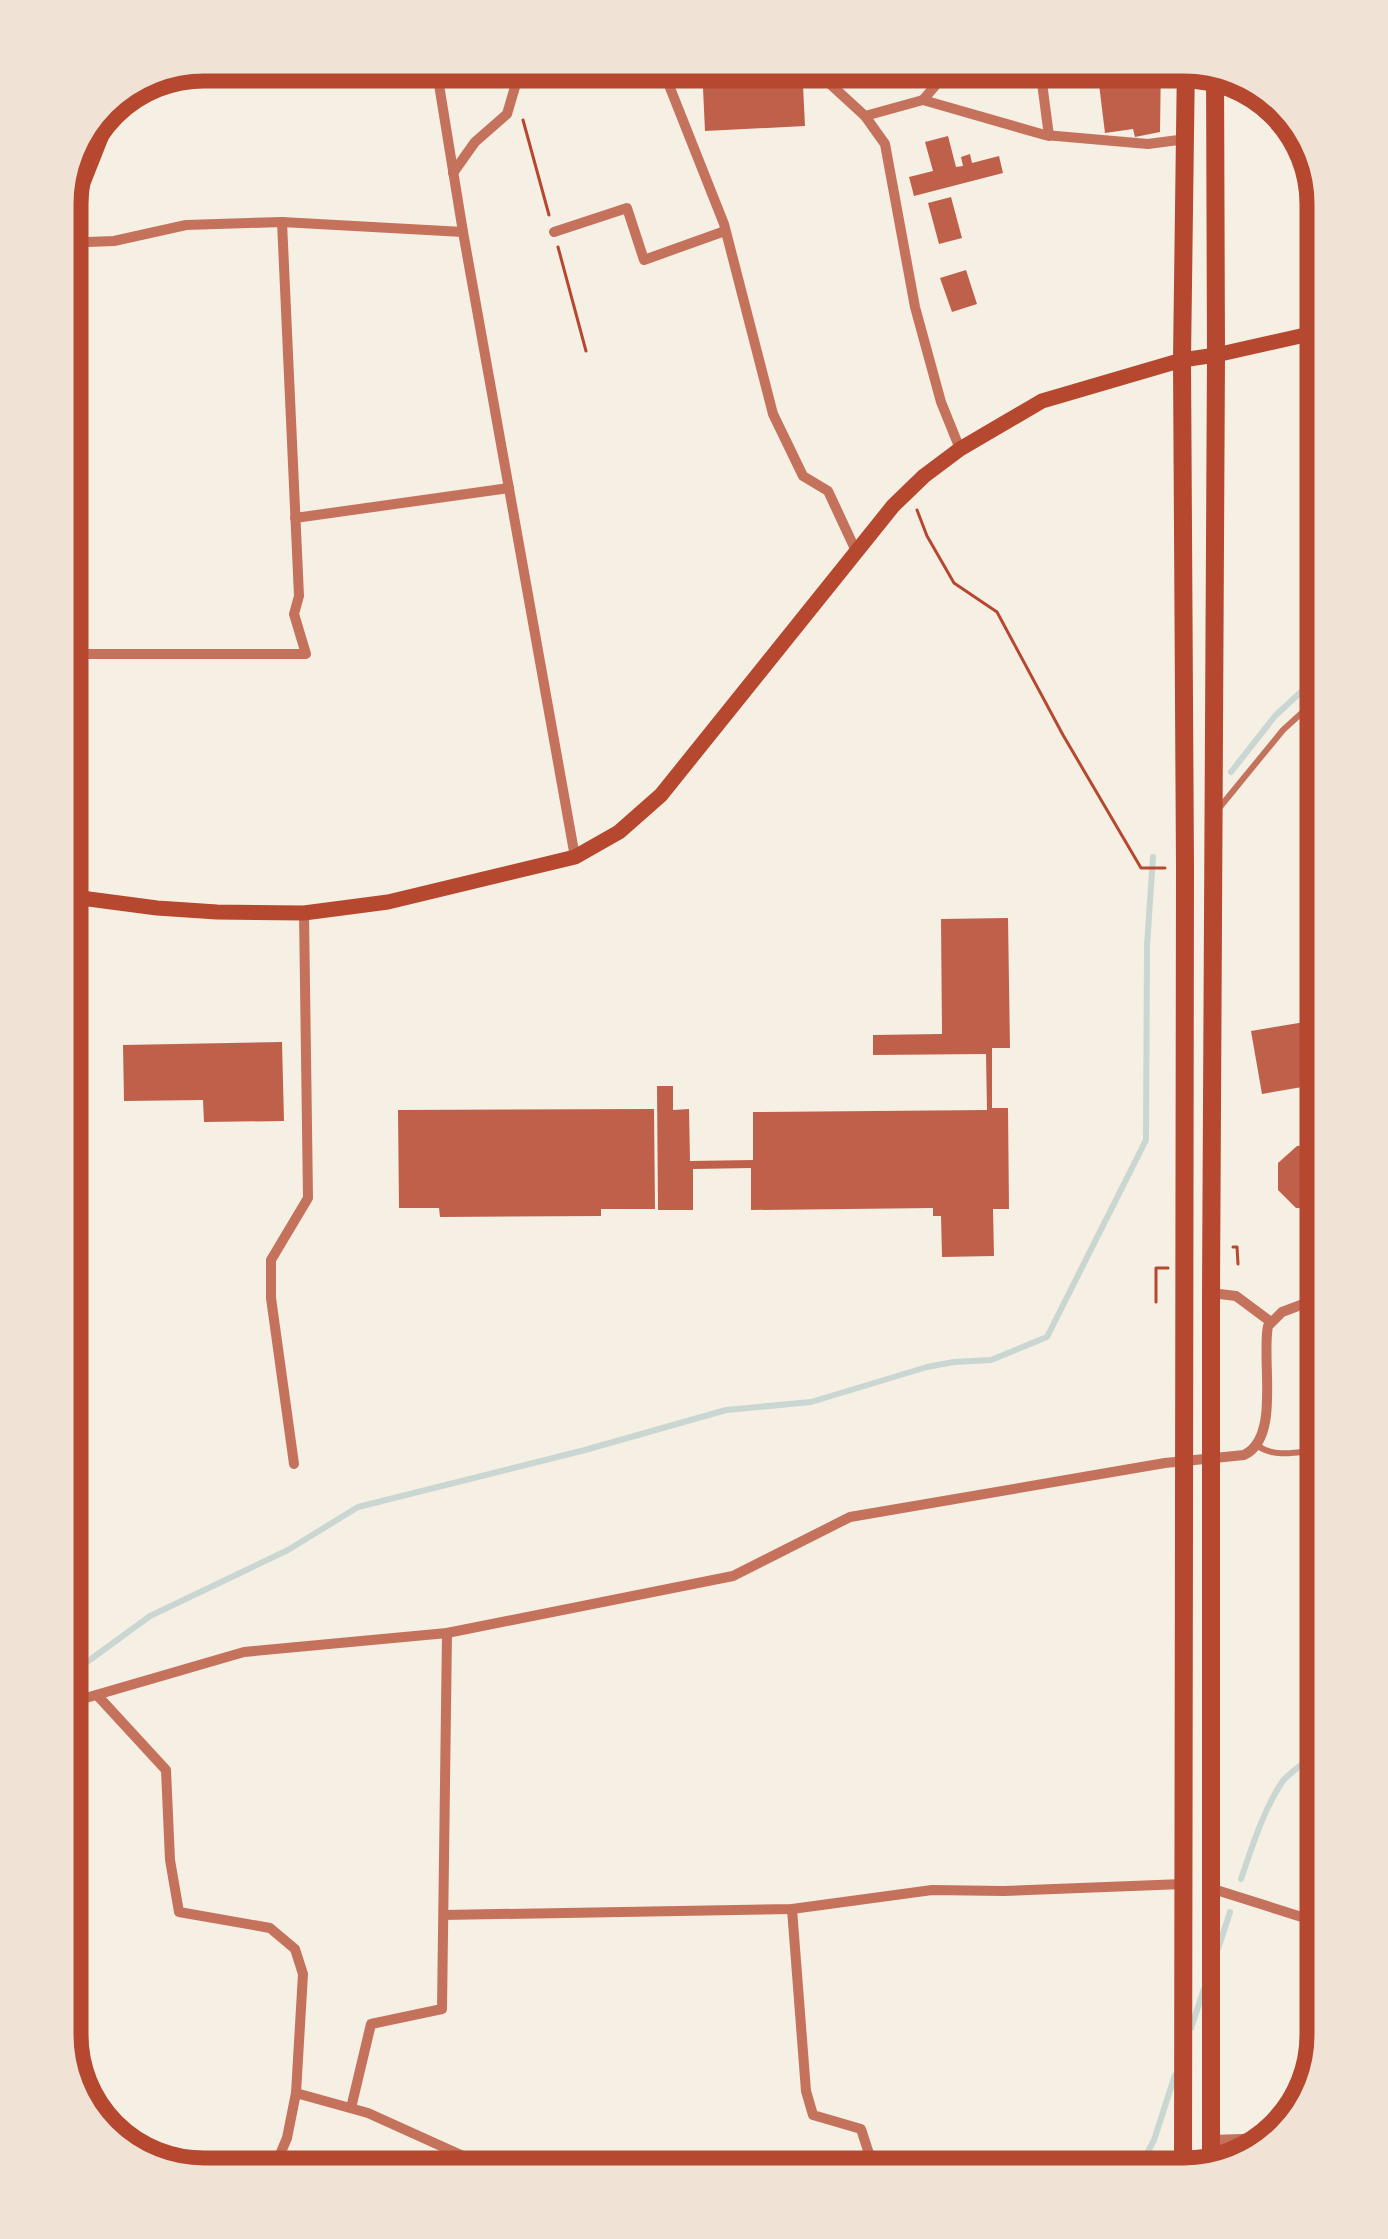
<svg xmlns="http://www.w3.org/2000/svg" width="1388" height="2239" font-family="Lato,sans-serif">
	<rect width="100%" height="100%" fill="#f6efe4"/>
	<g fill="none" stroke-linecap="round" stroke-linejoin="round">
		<g stroke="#c9d6d2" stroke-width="6">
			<polyline points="1231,772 1275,716 1317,677"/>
			<polyline points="72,1673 150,1616 288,1550 358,1507 585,1450 726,1410 811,1402 927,1367 954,1362 991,1360 1047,1337 1146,1140 1147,945 1153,857"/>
			<path d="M1241,1879C1252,1847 1263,1811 1282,1782C1289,1772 1314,1757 1326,1745"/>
			<polyline points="1218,1949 1230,1912"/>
			<polyline points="1191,2028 1204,1989"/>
			<polyline points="1141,2165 1154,2140 1175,2075"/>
		</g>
	</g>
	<g fill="#bf614a">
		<polygon points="1096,60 1161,60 1160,132 1135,137 1133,129 1105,133"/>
		<polygon points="749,68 768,68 769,86 803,85 805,126 705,131 703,88 750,85"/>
		<polygon points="948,136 956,167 963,166 961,157 970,154 972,163 999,156 1003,173 914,196 909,177 933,171 925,142"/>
		<polygon points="951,197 962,238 939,244 928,203"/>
		<polygon points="966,270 977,304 952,312 940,278"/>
		<polygon points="1008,918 1010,1048 992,1048 992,1108 1008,1108 1009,1209 993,1209 994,1256 942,1257 941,1216 933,1216 933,1208 751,1210 751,1168 693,1169 693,1210 658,1210 657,1086 673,1086 673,1110 689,1109 690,1161 753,1160 753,1112 987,1110 986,1054 873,1055 873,1035 942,1034 941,919"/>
		<polygon points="1317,1020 1320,1084 1262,1094 1251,1031"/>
		<polygon points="282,1042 284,1121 204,1122 203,1100 124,1101 123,1045"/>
		<polygon points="654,1109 655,1209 601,1209 601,1216 440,1217 439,1208 399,1208 398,1110"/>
		<polygon points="1321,1145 1321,1209 1296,1208 1278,1190 1278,1163 1297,1146"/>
		<polygon points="1324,1538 1324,1587 1322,1587 1312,1540"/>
	</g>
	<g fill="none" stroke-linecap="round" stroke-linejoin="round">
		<g stroke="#b5482f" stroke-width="3">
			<polyline points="523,120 549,215"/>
			<polyline points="72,227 116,116 161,77"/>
			<polyline points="558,247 586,351"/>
			<polyline points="917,510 927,536 954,583 997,612 1063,735 1141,868 1165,868"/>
			<polyline points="1233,1247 1237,1247 1238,1264"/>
			<polyline points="1156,1302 1156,1268 1168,1268"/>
		</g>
		<g stroke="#c5725c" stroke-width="6">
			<polyline points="1220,807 1283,730 1317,699"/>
			<path d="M1258,1446C1276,1459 1302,1451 1323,1450"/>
		</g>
		<g stroke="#c5725c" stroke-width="10">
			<polyline points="435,60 463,232 575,857"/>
			<polyline points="659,60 724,224 773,414 803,476 828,491 856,551"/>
			<polyline points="804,60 865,116 885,144 915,307 941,402 960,449"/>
			<polyline points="1039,60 1049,136"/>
			<polyline points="923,100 957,60"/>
			<polyline points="865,116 923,100 1045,135 1148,144 1186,139"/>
			<polyline points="453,173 475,142 507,114 523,60"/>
			<polyline points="554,232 627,208 644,260 725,231"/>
			<polyline points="61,243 114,241 186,225 282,222 463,232"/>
			<polyline points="295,518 509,488"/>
			<polyline points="64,654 306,654 294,614 299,596 282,222"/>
			<polyline points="1211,1293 1236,1296 1271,1322"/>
			<polyline points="294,1464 271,1298 271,1260 308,1198 304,913"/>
			<polyline points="97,1695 166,1770 170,1860 179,1912 270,1928 295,1949 303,1974 296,2093 287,2138 270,2178"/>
			<path d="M72,1702L244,1652L447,1633L733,1576L850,1517L1165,1463L1244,1455C1281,1438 1261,1360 1268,1326L1282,1312L1322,1297"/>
			<polyline points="1210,1888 1327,1925"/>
			<polyline points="792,1909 806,2091 813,2115 861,2129 874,2169"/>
			<polyline points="444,1915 792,1909 932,1890 1004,1891 1183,1884"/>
			<polyline points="296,2093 368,2113 503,2174"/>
			<polyline points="351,2108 371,2024 442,2009 447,1633"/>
			<polyline points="1287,2128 1328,2029"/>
			<polyline points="1211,2140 1276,2138"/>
		</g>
		<polyline stroke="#b5482f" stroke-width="15" points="66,896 157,908 217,912 304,913 388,902 575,857 619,832 661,795 893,506 924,476 960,449 1042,401 1182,360 1216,355 1314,333"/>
		<g stroke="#b5482f" stroke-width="18">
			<polyline points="1211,2164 1211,1293 1216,355 1215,67"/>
			<polyline points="1183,2165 1185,868 1182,360 1186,60"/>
		</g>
	</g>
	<path d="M0 0H1388V2239H0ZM204 81H1184A123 123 0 0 1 1307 204V2035A123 123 0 0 1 1184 2158H204A123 123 0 0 1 81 2035V204A123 123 0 0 1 204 81Z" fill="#f1e2d6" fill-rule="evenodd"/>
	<path fill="none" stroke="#b5482f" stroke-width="15" d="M204 81H1184A123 123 0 0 1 1307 204V2035A123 123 0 0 1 1184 2158H204A123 123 0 0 1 81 2035V204A123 123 0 0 1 204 81Z"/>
</svg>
